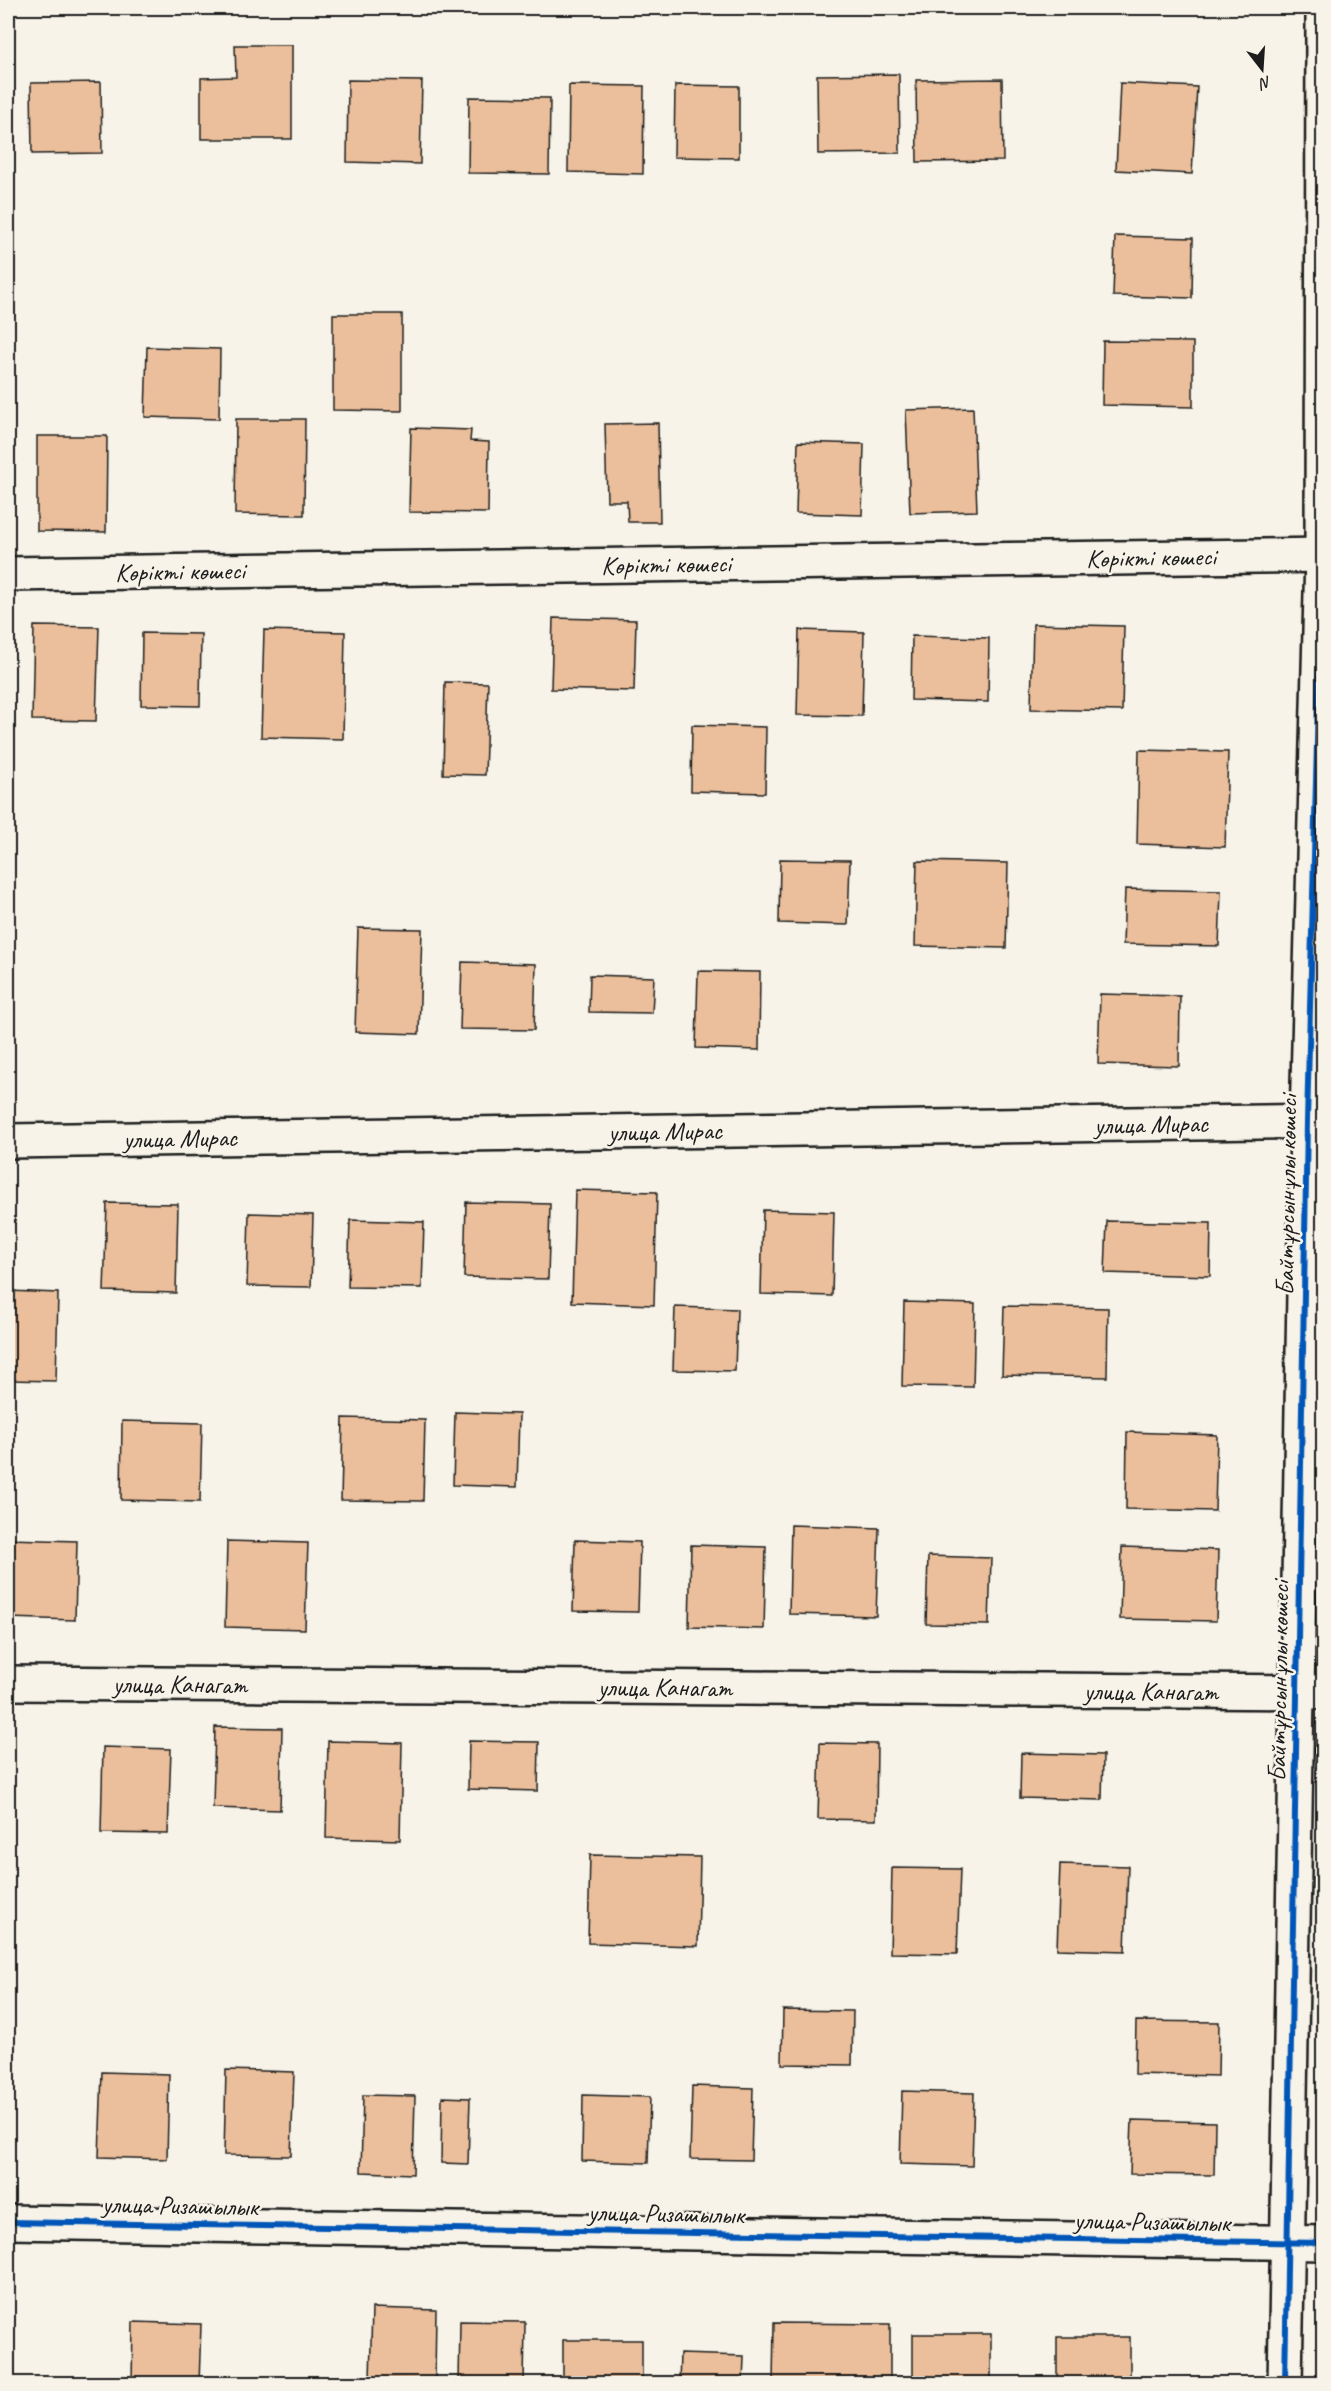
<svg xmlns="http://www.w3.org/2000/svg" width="1331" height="2391" font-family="Caveat,sans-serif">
	<rect width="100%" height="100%" fill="#f7f3e8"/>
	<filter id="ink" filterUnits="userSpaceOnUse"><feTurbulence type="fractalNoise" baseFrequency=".0167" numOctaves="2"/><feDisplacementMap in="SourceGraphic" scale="12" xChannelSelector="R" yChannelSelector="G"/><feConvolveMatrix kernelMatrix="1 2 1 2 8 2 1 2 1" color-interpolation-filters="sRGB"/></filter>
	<g filter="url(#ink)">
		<g fill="#ebbf9b" stroke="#1c1c1c" stroke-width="1.5">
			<polygon points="235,45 292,45 292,139 201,139 201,78 236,77"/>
			<polygon points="899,74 900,153 818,154 817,75"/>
			<polygon points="1002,79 1003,161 917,162 916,80"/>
			<polygon points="348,80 422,81 420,164 347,162"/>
			<polygon points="101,82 102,153 32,154 31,83"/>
			<polygon points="1120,83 1197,87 1192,174 1116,170"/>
			<polygon points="569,85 644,86 643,174 568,172"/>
			<polygon points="675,85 739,86 739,158 674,157"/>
			<polygon points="469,97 550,98 549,174 468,173"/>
			<polygon points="1115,236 1193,238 1192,298 1113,296"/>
			<polygon points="333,314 402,314 402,411 333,410"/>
			<polygon points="1103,341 1193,342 1193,407 1102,405"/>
			<polygon points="147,347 220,349 219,419 145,417"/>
			<polygon points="973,408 977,511 910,513 906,410"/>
			<polygon points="236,419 305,419 304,515 235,514"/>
			<polygon points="658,423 660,522 628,522 627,501 607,501 605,424"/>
			<polygon points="411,428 471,430 470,441 489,442 488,513 409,512"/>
			<polygon points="37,436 107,436 106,532 37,531"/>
			<polygon points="798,442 864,444 862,515 796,513"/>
			<polygon points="553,618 636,620 634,691 551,689"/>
			<polygon points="1033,624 1124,626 1122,711 1031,709"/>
			<polygon points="34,626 99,627 96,721 32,720"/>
			<polygon points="264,630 345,632 343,739 261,737"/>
			<polygon points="799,630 864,632 862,716 797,715"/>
			<polygon points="142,633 201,634 200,706 141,705"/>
			<polygon points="912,636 989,638 988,702 911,700"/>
			<polygon points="445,682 488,683 485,775 443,774"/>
			<polygon points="692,725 766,727 765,793 691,791"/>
			<polygon points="1139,750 1228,752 1225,847 1137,844"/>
			<polygon points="780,859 850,860 848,925 779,923"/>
			<polygon points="917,861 1008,863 1006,948 915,946"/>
			<polygon points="1125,889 1221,891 1219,946 1123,944"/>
			<polygon points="358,928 422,929 419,1034 355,1032"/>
			<polygon points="462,962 536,964 534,1030 460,1029"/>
			<polygon points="698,971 760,972 759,1050 696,1048"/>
			<polygon points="590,975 654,977 652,1013 589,1012"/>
			<polygon points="1100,994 1180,996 1179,1066 1098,1064"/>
			<polygon points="575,1190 657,1192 654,1305 572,1302"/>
			<polygon points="466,1202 550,1204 548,1279 464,1277"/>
			<polygon points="107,1203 178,1204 176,1293 104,1291"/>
			<polygon points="763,1210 834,1212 832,1296 761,1294"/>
			<polygon points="249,1213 313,1215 311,1287 247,1286"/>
			<polygon points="350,1220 424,1222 422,1288 348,1287"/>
			<polygon points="1107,1221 1211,1223 1210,1276 1105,1273"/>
			<polygon points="8,1291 58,1293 56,1381 8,1380"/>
			<polygon points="904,1302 975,1304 973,1387 902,1386"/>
			<polygon points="1004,1306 1108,1308 1107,1377 1002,1375"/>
			<polygon points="675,1307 737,1309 735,1371 673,1370"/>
			<polygon points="455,1412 519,1414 517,1487 453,1485"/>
			<polygon points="343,1418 425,1420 423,1501 341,1500"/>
			<polygon points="122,1421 202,1423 200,1502 121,1500"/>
			<polygon points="1127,1432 1217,1435 1215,1511 1126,1509"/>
			<polygon points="791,1525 879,1528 876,1616 789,1614"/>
			<polygon points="8,1539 77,1541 75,1620 8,1618"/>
			<polygon points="575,1540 640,1542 638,1612 573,1611"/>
			<polygon points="227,1541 308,1543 305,1629 225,1627"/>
			<polygon points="691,1545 766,1547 764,1629 689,1627"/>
			<polygon points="1122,1547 1218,1550 1216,1621 1120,1619"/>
			<polygon points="928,1556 991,1558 989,1625 926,1624"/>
			<polygon points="215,1727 282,1728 280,1810 213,1808"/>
			<polygon points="328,1741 402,1743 400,1840 326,1838"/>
			<polygon points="469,1741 539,1742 538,1791 468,1789"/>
			<polygon points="820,1743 877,1744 876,1820 818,1819"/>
			<polygon points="103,1747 171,1749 168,1834 101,1833"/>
			<polygon points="1021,1753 1103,1755 1102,1800 1020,1798"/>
			<polygon points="590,1855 700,1857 698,1946 588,1943"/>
			<polygon points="1060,1864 1128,1866 1125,1951 1057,1949"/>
			<polygon points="892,1868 960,1869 957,1954 890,1953"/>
			<polygon points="783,2010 853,2011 852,2065 782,2064"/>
			<polygon points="1136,2021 1219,2022 1218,2076 1135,2074"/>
			<polygon points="226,2070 294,2072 291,2156 224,2155"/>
			<polygon points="102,2072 169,2074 167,2159 99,2157"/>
			<polygon points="692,2086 753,2088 751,2160 690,2159"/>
			<polygon points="902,2091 974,2093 972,2166 900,2164"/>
			<polygon points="363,2095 415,2096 413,2174 361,2172"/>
			<polygon points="583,2095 650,2097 648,2163 582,2161"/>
			<polygon points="442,2097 470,2098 468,2164 441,2163"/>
			<polygon points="1132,2120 1215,2122 1214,2175 1130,2174"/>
			<polygon points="372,2308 436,2310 435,2380 370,2379"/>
			<polygon points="460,2321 525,2322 524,2384 459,2384"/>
			<polygon points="133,2322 201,2324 199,2384 132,2384"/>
			<polygon points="774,2323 890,2324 890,2383 773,2383"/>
			<rect x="913" y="2334" width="78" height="50"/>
			<rect x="1057" y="2337" width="73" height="47"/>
			<rect x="563" y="2340" width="79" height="44"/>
			<polygon points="680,2354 744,2356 743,2384 679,2384"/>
		</g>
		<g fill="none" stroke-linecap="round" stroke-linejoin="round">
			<g stroke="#1c1c1c" stroke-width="38">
				<g id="minor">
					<polyline points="8,574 1324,555"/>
					<polyline points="8,1141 1324,1121"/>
					<polyline points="8,1683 1324,1692"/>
					<polyline points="8,2222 1324,2243"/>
					<polyline points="1285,2384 1307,1121 1322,555 1323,8"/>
				</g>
			</g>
			<use href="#minor" stroke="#f7f3e8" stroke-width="33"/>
			<g stroke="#f7f3e8" stroke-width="10">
				<g id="cycleway">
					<polyline points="8,2222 1324,2243"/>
					<polyline points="1285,2384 1307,1121 1322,555 1323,8"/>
				</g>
			</g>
			<use href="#cycleway" stroke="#0057b8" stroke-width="6"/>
		</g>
	</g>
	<g text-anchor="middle" stroke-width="5" stroke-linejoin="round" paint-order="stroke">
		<g font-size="26" fill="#1c1c1c" stroke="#f7f3e8">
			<text transform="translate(1151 557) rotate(-1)" y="9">Көрікті көшесі</text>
			<text transform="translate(666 564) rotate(-1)" y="9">Көрікті көшесі</text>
			<text transform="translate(180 571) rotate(-1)" y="9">Көрікті көшесі</text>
			<text transform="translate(1151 1124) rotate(-1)" y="9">улица Мирас</text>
			<text transform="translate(665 1131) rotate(-1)" y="9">улица Мирас</text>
			<text transform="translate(180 1138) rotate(-1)" y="9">улица Мирас</text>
			<text transform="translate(1286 1195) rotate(-89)" y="9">Байтұрсынұлы көшесі</text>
			<text transform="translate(1278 1681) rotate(-89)" y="9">Байтұрсынұлы көшесі</text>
			<text x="180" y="1693">улица Канагат</text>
			<text x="665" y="1696">улица Канагат</text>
			<text x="1151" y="1700">улица Канагат</text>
			<text transform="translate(180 2205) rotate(1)" y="9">улица Ризашылык</text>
			<text transform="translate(666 2213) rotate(1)" y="9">улица Ризашылык</text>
			<text transform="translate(1152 2221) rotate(1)" y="9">улица Ризашылык</text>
		</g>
	</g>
	<rect width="1331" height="2391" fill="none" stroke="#f7f3e8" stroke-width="30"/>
	<rect x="15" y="15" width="1301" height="2361" fill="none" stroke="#1c1c1c" stroke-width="2" filter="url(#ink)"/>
	<g transform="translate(1262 69) rotate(163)" stroke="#f7f3e8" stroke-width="4.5" paint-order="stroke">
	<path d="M0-4.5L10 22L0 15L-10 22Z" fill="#1c1c1c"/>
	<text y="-9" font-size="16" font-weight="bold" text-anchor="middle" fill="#1c1c1c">N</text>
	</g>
</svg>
